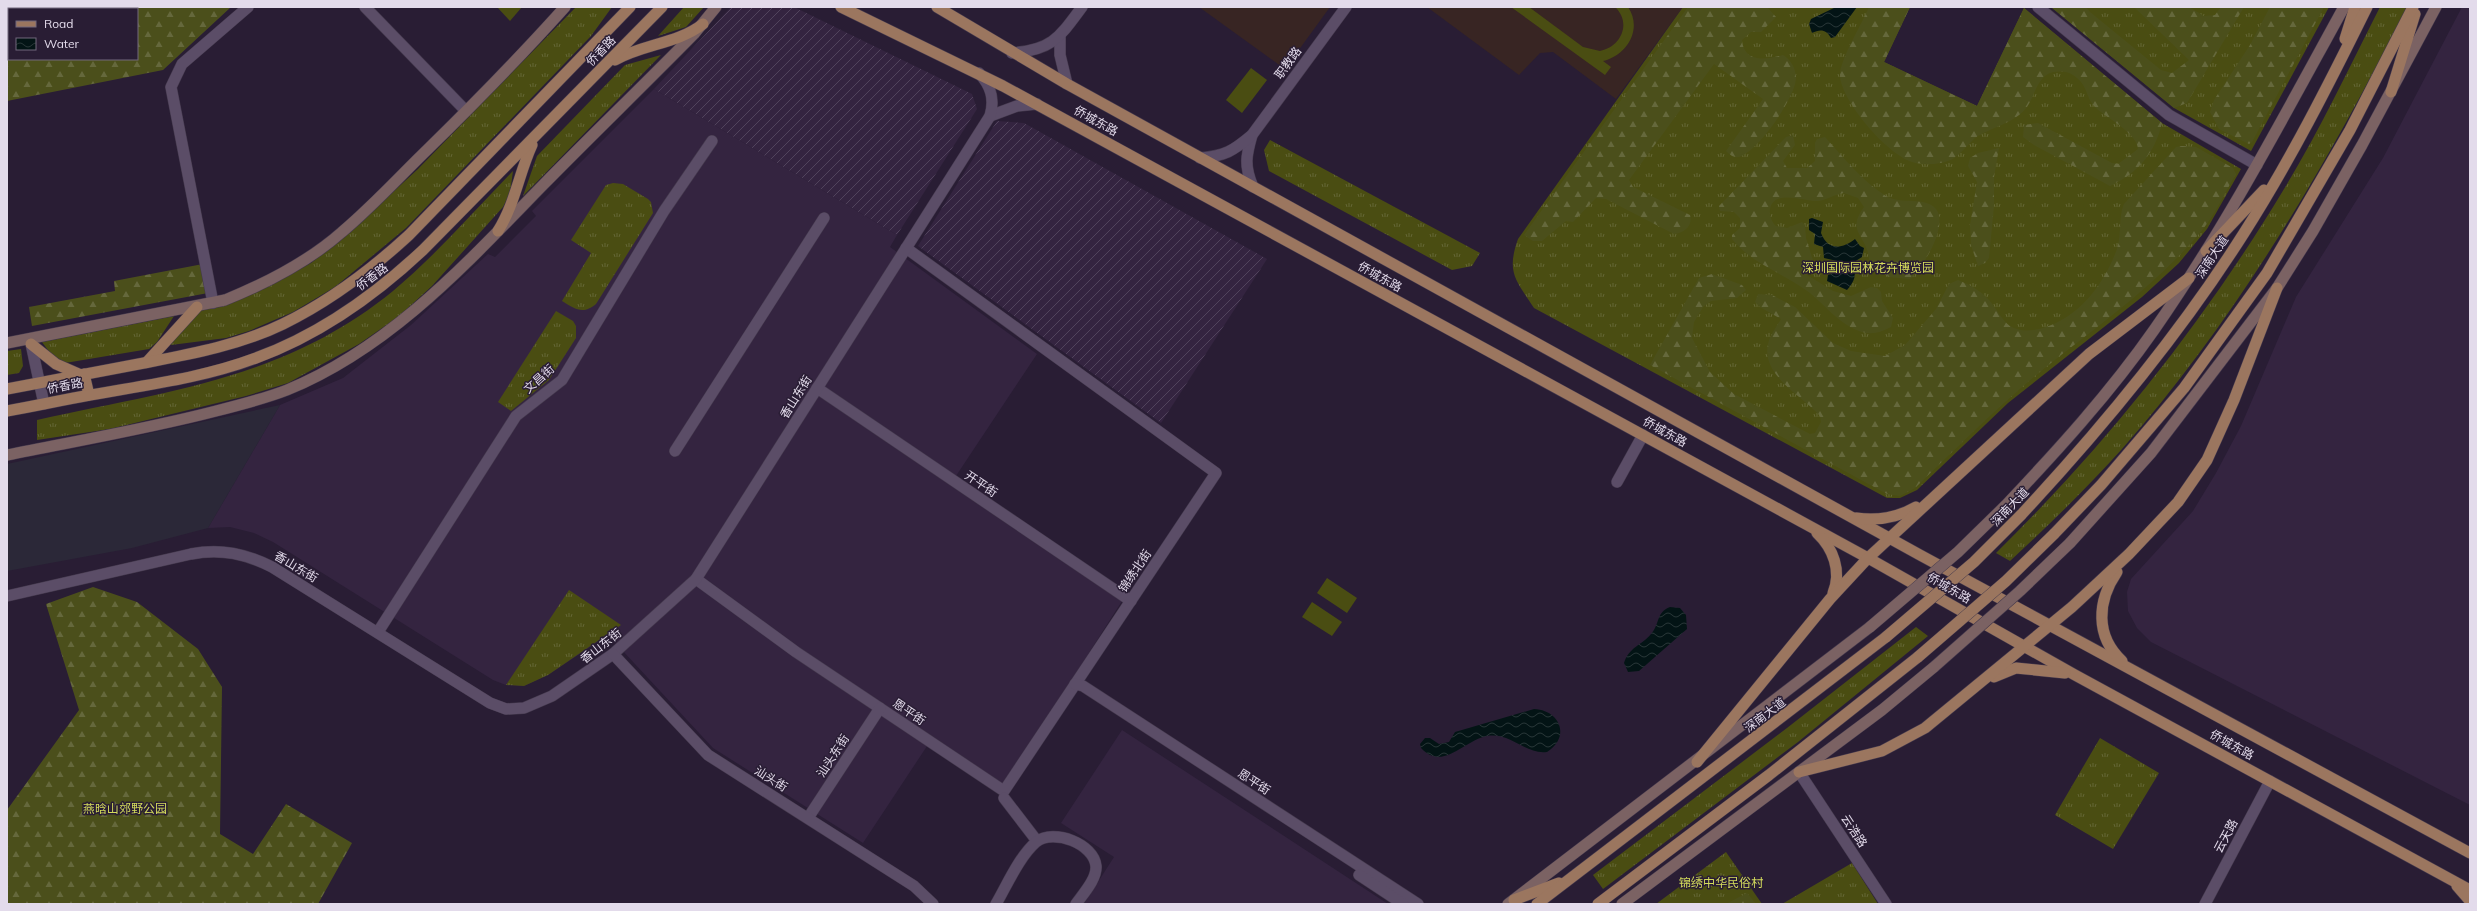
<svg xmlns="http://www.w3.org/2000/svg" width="2477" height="911" font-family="Mulish,'Noto Sans SC',sans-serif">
	<defs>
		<pattern id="industrial-furrows" width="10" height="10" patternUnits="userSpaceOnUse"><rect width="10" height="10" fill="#342440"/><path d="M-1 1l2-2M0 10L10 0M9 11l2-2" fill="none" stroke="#51435c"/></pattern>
		<pattern id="grass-tufts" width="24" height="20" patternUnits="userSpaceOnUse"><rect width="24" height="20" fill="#4a4d12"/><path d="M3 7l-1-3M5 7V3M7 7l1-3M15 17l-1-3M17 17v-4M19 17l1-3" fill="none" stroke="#646635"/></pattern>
		<pattern id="forest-firs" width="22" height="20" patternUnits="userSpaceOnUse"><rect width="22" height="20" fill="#4b4f1b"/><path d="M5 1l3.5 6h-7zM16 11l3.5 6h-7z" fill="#65683c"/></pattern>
		<pattern id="water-waves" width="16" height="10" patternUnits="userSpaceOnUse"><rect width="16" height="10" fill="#031415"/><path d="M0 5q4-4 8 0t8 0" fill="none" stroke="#283637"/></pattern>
	</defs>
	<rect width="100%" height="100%" fill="#291d34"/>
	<g fill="#342440">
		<polygon points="2462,7 2470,7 2470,805 2151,642 2137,628 2128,611 2127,592 2131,579 2193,511 2216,473 2241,426 2296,297 2383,158"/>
		<polygon points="654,89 897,235 890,247 1037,354 950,485 1122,601 1005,785 933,737 863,843 713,748 608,635 548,675 524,686 506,685 493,680 273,542 254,533 230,527 208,528 280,405 343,378 411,325 488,254 495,257 536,216 532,211"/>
		<polygon points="1122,730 1388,904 1084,904 1114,857 1061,823"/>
	</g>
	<g fill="url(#industrial-furrows)">
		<polygon points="731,7 794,7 972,94 977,109 897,235 654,89"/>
		<polygon points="997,121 1024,123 1267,259 1161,423 918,246"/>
	</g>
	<g fill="#382523">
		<polygon points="1199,7 1330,7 1285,69"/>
		<polygon points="1427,7 1683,7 1616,99 1553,52 1540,53 1519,75"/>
	</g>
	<polygon fill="#2b2838" points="280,405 208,528 132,548 7,571 7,464"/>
	<g fill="url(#grass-tufts)">
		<polygon points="576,7 612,7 591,36 406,228 335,287 293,312 249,331 226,338 171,345 170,343 201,310 277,282 311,263 342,239 418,169"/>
		<polygon points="684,7 704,7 686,27 658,36"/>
		<path d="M1683,7H1910L1884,62L1977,106L2024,8L2162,123L2241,169L2207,229L2179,263L2142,297L2008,403L1917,490L1900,498H1887L1534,308C1516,280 1506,273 1518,239Z"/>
		<polygon points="2051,7 2329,7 2251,151 2174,108"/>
		<path d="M2380,7H2407C2328,163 2238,317 2122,449C2087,488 2049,525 2010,561L1996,553C2107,444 2204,322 2284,189C2320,130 2349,68 2380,7Z"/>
		<polygon points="661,55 523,196 537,156 625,65"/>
		<polygon points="1270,140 1480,253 1472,266 1452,270 1269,171 1264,150"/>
		<path d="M513,171L510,193L503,207L432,286L398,317L359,344L288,383L246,396L110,429L37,440V420C168,391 285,379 393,291C436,255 474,211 513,171Z"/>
		<path d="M613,183L623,184L648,199L651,202L653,213L596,304C583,315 575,309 562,301L591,253L571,240L606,185Z"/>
		<polygon points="556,311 573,321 576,326 576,338 549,380 511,411 498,402"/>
		<polygon points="174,316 157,342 149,349 65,363 50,353 42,342"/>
		<polygon points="21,349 23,366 19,373 7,375 7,351"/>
		<polygon points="569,590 621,625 548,675 524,686 506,685"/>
		<polygon points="1916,627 1928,636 1798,742 1603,889 1593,875 1787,728"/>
		<polygon points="2100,738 2159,773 2113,849 2055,815"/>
		<polygon points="1726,852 1762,904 1656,904"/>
		<polygon points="1852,863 1878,904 1782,904"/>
	</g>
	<g fill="url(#forest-firs)" fill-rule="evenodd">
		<path d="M7,7H231L163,70L7,101ZM9,9H137V59H9Z"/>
		<path d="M1688,7H1767L1776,17L1761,32H1751L1742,40C1744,63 1766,60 1783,55C1793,61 1798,73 1795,84C1790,104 1758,151 1739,157C1733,158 1729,154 1726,151L1763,99L1714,64L1629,180L1633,187L1690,215C1693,226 1684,233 1674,234L1606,199L1596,198L1573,222L1566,221L1542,241H1533L1524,235Z"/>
		<path d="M1869,7H1910L1884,62L1977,106L2024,8L2162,123C2155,153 2138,173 2110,186L2034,145L2023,137L2024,125L2038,123L2112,163L2118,164L2138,149C2137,133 2107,118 2096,108C2085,98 2089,85 2073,75C2068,71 2060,71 2053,72C2037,76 2035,96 2027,107C2014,124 1991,127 1975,138C1967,145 1958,158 1948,161C1937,165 1922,165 1912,162C1887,154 1842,102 1840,76C1839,61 1862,24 1869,7Z"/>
		<polygon points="2051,7 2086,7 2090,12 2161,70 2172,73 2189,60 2134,7 2189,7 2204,16 2215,15 2221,7 2244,7 2187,103 2174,108"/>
		<polygon points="2270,7 2324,7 2252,142 2249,144 2219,129 2210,112 2214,100 2250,45"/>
		<path d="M1793,135L1795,145L1783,161L1787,168H1807L1815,161V143L1817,139L1825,137C1844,158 1862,181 1886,196C1901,205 1925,196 1936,209C1949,225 1923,268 1910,279L1889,277L1869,260C1868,235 1845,233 1864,207L1858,198L1844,193C1835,194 1824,201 1817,201C1804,201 1774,189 1770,209C1769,216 1772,222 1776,226L1787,228L1802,222L1805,225L1806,238L1814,264L1805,270L1807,275L1833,291L1851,296L1871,287L1877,288L1881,292L1882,301L1893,318L1891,327C1881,332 1873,335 1862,332C1840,325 1827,307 1810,293C1784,273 1753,265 1732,239V235L1740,228V218L1734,212L1720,211L1719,206L1786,137Z"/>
		<path d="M2182,146L2196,147L2233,168L2236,174C2225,192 2216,213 2203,229C2158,284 2101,323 2046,367C2000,404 1958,447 1915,488L1900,496L1887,494L1650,365L1699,278L1712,274L1742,285L1746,290L1737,298L1711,301L1703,307L1694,322L1692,338L1710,372L1734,394L1810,434L1815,433L1821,422L1820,416C1803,396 1761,376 1768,344C1770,335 1777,326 1781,319L1760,307L1755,302L1758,294L1772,295L1795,307L1833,343L1851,351L1885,356L1905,345L1936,309L1949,284L1958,280C1972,286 1984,292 1993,305C1998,312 2003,321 2010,326C2019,332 2033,331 2043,328C2080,317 2104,284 2117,249C2122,234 2118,218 2124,204L2176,147Z"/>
		<polygon points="1999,148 1994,177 1994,206 1989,258 1985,263 1978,266 1971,245 1970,225 1977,182 1968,166 1970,158 1978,153"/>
		<polygon points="203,264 208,293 32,326 29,307 115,291 114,281"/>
		<polygon points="93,587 137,602 198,649 222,687 220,834 253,854 286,804 352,843 318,904 7,904 7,810 79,710 46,604"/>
		<polygon points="1747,893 1756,904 1726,904"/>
	</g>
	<g fill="#4a4d12">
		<polygon points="497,7 522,7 510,21"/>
		<path d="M1511,7H1529L1583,47L1600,51C1621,47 1632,23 1615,7H1628C1643,29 1627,55 1603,61L1611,67L1605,75Z"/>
		<polygon points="1251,68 1267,80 1242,113 1226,100"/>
		<polygon points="1327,578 1357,598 1347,613 1317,593"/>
		<polygon points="1312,602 1342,622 1332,636 1302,617"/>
	</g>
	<g fill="url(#water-waves)">
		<path d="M1836,7H1857L1835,37L1831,38C1826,29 1820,29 1812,33L1809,24L1811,19Z"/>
		<path d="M1812,218L1823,222L1821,233C1828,251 1842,249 1855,239L1860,246L1864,248L1862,257L1854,262C1855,275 1857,278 1847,290L1827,281L1828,275L1836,272L1839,265L1837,261L1824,258L1823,247L1814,244L1815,234L1809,230V219Z"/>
		<path d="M1670,607L1680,608L1686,615L1687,629L1639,671L1628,672L1624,663C1629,647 1642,645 1651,634C1660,624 1656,612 1670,607Z"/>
		<path d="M1534,709C1560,710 1571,737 1547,752C1525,755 1511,732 1487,736C1464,740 1443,772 1421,748L1420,744L1425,738H1430L1439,744L1449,742L1455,732Z"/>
	</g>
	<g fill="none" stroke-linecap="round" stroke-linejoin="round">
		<g stroke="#44394d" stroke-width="12">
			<g id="minor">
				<polyline points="365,7 466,111"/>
				<polyline points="2038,7 2169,115 2257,165"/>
				<polyline points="1060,37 1060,55 1067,84"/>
				<path d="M1012,53C1052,50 1059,38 1082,7"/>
				<path d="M1252,135C1246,156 1244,166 1253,187"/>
				<path d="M1200,158C1225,156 1233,151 1252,135L1346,7"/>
				<polyline points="213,303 171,87 182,64 248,7"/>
				<polyline points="30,339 44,404"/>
				<polyline points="817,388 1131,601"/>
				<polyline points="675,451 824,218"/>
				<polyline points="1617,482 1643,435"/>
				<polyline points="696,579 796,652 1004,791 1216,473 906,248"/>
				<polyline points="378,632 516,416 562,380 664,211 712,141"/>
				<polyline points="1075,684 1083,686 1418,904"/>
				<polyline points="1799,772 1886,904"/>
				<polyline points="1004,798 1037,841"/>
				<polyline points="808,818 880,708"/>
				<polyline points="1359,875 1403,904"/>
				<path d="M996,904C1007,885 1019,857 1036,842C1054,828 1094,844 1096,866C1097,879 1083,894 1076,904"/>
				<polyline points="2205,904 2270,781"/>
			</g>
		</g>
		<g stroke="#44394d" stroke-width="12">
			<g id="tertiary">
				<polyline points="990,116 1017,106 1037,104"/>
				<path d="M7,596L191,554C221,548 246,554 272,567L490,703L506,709L524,708L552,696L613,654L696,579L990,116C995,99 991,86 979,73"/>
				<polyline points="613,654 708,755 914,886 933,904"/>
			</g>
		</g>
		<g stroke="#44394d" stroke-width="12">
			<g id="secondary">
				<path d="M7,343L225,300C267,283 308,262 342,232C373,206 400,176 429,148C476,102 521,56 565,7"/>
				<path d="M7,455C76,441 147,429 216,411C240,405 264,399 287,390C390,348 467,263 543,185C593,134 644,85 694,34L716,7"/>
				<path d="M2005,506C2057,451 2110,393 2154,330C2226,227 2284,116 2344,7"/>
				<polyline points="2070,543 2151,453 2277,288 2313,231 2362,145 2436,7"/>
				<polyline points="1508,904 1870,627"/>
				<polyline points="1622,904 1882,710 1934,667"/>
			</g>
		</g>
		<g stroke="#44394d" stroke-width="12">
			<g id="primary">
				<polyline points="841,7 1003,86 1868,558 2075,675 2470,890"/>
				<polyline points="937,7 1067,84 1920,555 2470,853"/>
				<polyline points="2345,39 2355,7"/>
				<path d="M615,60C643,44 677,44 703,24"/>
				<polyline points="2391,92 2415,14"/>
				<path d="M498,231C515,204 519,173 532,145"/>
				<polyline points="2206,251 2264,190"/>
				<polyline points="31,344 56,364 81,375"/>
				<polyline points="147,362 197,307"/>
				<polyline points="84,374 89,395"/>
				<path d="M7,389C53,380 98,372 144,363C191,354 240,345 283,324C330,301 371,270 409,235L630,7"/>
				<path d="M7,411C35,406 62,400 90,395C146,385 203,378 256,358C319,335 374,296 423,250L662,7"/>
				<path d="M2021,515C2102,428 2180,334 2244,233C2290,161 2329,84 2367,7"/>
				<path d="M1856,518C1877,521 1897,518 1916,507"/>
				<path d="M1817,533C1833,548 1842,571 1833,593"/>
				<polyline points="2054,534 2101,485 2184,388 2267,273 2350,130 2413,7"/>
				<path d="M2117,572C2097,601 2095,636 2122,661"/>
				<polyline points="1994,677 2016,668 2065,673"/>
				<polyline points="1697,762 1830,599 1868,558 2089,354 2189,278"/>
				<polyline points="1799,772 1882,751 1925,728 2072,607 2129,554 2178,502 2207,460 2234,400 2277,288"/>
				<polyline points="2457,886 2470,901"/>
				<polyline points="1514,900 1559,883"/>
				<polyline points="1537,904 1886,637"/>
				<polyline points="1598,904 1769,775 1918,657"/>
			</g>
		</g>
		<use href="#minor" stroke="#5b4d67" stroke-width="11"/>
		<use href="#tertiary" stroke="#5b4d67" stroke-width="11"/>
		<use href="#secondary" stroke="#7b6263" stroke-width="11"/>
		<use href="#primary" stroke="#9b765f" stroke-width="11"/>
		<g stroke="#44394d" stroke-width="12" stroke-linecap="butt">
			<g id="secondary-bridge">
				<polyline points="1870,627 1958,552 2005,506"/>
				<polyline points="1934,667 2020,591 2070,543"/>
			</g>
		</g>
		<g stroke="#44394d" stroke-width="12" stroke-linecap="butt">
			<g id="primary-bridge">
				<polyline points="1886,637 1974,562 2021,515"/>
				<polyline points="1918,657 2006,581 2054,534"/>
			</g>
		</g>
		<use href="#secondary-bridge" stroke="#7b6263" stroke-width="11"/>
		<use href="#primary-bridge" stroke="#9b765f" stroke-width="11"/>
	</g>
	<g text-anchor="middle" stroke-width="3" stroke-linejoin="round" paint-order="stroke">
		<g font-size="12" fill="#e3dbeb" stroke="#291d34">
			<text transform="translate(601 51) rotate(-46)" y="4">侨香路</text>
			<text transform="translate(1288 63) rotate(-54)" y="4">职教路</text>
			<text transform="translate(1096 121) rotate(29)" y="4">侨城东路</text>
			<text transform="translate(2212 257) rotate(-56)" y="4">深南大道</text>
			<text transform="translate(372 277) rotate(-37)" y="4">侨香路</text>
			<text transform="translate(1380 277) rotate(29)" y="4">侨城东路</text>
			<text transform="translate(539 379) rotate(-42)" y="4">文昌街</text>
			<text transform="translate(65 386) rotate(-11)" y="4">侨香路</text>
			<text transform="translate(796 397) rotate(-58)" y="4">香山东街</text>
			<text transform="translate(1665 432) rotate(29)" y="4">侨城东路</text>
			<text transform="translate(981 484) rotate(34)" y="4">开平街</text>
			<text transform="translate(2010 507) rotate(-46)" y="4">深南大道</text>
			<text transform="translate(296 567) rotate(31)" y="4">香山东街</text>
			<text transform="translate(1135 571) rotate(-56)" y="4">锦绣北街</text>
			<text transform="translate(1949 588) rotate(30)" y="4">侨城东路</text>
			<text transform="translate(601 646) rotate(-38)" y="4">香山东街</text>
			<text transform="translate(909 712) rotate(34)" y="4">恩平街</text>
			<text transform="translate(1765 715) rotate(-37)" y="4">深南大道</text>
			<text transform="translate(2232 745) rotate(29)" y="4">侨城东路</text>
			<text transform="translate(833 756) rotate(-57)" y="4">汕头东街</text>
			<text transform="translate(771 779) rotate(32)" y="4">汕头街</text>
			<text transform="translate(1254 782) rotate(33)" y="4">恩平街</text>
			<text transform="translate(1854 831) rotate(57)" y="4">云浩路</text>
			<text transform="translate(2226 836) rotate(-62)" y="4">云天路</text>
		</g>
		<g font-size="12" fill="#d5dd5c" stroke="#291d34">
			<text x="1868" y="272">深圳国际园林花卉博览园</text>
			<text x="125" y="813">燕晗山郊野公园</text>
			<text x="1721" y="887">锦绣中华民俗村</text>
		</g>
	</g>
	<rect width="2477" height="911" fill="none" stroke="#e3dbeb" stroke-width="16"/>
	<rect x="8" y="8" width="130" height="52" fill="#291d34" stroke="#73697d"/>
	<rect x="16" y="21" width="20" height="6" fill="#9b765f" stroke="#73697d"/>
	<text x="44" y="28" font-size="12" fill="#e3dbeb">Road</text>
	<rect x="16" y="38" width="20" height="12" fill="url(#water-waves)" stroke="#73697d"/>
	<text x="44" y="48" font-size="12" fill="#e3dbeb">Water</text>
</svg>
